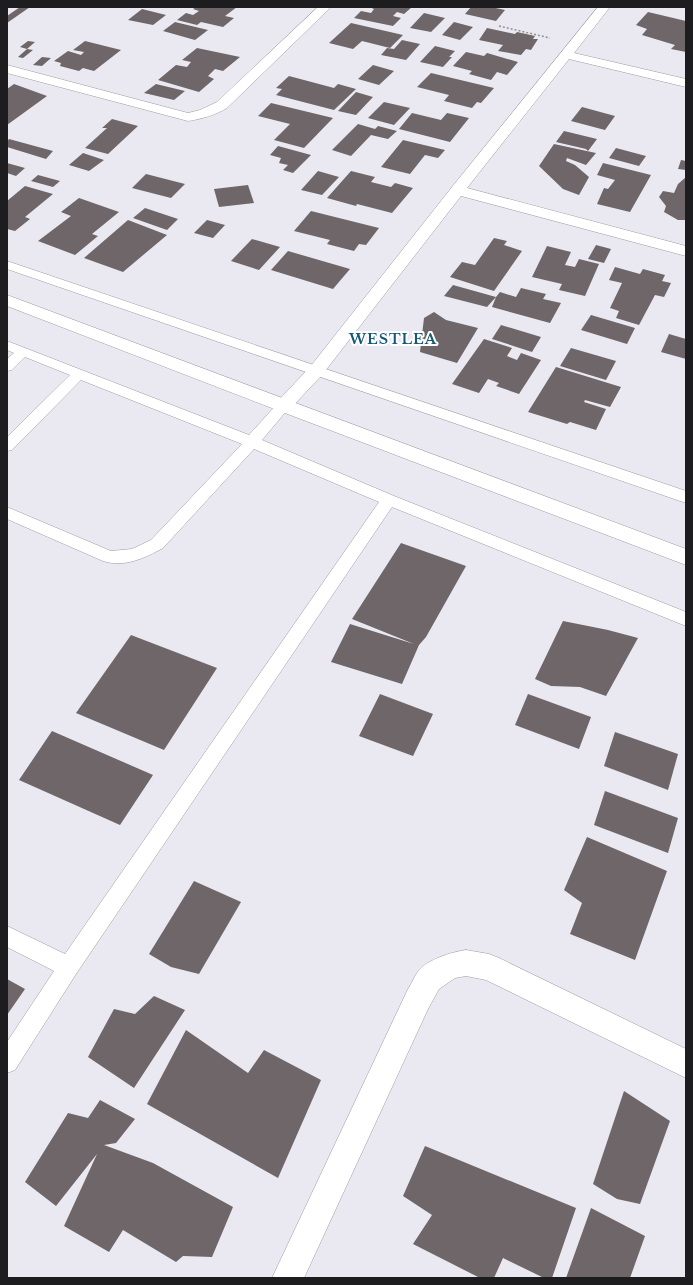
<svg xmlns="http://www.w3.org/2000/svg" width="693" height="1285" font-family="'Libre Baskerville',serif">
	<rect width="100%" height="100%" fill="#eae9f1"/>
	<g fill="#6e6669">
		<polygon points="20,7 30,7 7,23 7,16"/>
		<polygon points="196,7 237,7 225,16 234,18 223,27 201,22 197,25 177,20 186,13 193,15 199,11 193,9"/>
		<polygon points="369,7 412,7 404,14 397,12 393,16 401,18 393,26 354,18 361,11 371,13 374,9"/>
		<polygon points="471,7 491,7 505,10 496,21 465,14"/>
		<polygon points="142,9 166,15 153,25 128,20"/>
		<polygon points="648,12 686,21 686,52 671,49 675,45 642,35 647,29 636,25"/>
		<polygon points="424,13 445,18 431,32 410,28"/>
		<polygon points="175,22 208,30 195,40 163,31"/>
		<polygon points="454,22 473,27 460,40 442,35"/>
		<polygon points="351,23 403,35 390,48 362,41 353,49 329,43"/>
		<polygon points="487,28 515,34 517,32 535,36 533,39 538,39 531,50 526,49 521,55 498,51 503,45 479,40"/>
		<polygon points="402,40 420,44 406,60 381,55 387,48 394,49"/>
		<polygon points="28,41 35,42 27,49 20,47"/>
		<polygon points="85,41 121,50 94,71 83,68 79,71 60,66 61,63 54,61 68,51 81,55 84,52 73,50"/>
		<polygon points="435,46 455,51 449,57 452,57 443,67 420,62"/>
		<polygon points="197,48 240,57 223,71 215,69 208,76 214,79 199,92 158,80 176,65 187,67 191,62 182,60"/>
		<polygon points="27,49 33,50 23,58 18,57"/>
		<polygon points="466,52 484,56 487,53 518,62 507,75 497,72 491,80 469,74 472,71 453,66"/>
		<polygon points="42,57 51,58 42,66 33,65"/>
		<polygon points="373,65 394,71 379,85 358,79"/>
		<polygon points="431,73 494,88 481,103 477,102 472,108 444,101 449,95 417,87"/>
		<polygon points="289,76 334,88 338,84 356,89 334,110 276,95 282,89 276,88"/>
		<polygon points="14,84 47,96 7,125 7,89"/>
		<polygon points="156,84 185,91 174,100 144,93"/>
		<polygon points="356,92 373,97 356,115 338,111"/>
		<polygon points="384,102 410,108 394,125 368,118"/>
		<polygon points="271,103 333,118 304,148 274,140 290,124 258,116"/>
		<polygon points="582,107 615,116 605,130 571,121"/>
		<polygon points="412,113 441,120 447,113 469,118 450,142 399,129"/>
		<polygon points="112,119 138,126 108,154 85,148 107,128 102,128"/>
		<polygon points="358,124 375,129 378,126 397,131 388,139 371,135 351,156 332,150"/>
		<polygon points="564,131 597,139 588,151 586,149 556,142"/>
		<polygon points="9,139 53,151 46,159 7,147 7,142"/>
		<polygon points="403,140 445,150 438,158 425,155 410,174 381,167"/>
		<polygon points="554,144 596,153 586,165 567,158 566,161 575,165 589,177 579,195 563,189 539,166"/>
		<polygon points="278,146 311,155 293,173 283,170 288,165 279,163 281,158 270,155"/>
		<polygon points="616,148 646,156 639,166 609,158"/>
		<polygon points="83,153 104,160 89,171 69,165"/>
		<polygon points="681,160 686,161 686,170 678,169"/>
		<polygon points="7,163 25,168 16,176 7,173"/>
		<polygon points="603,163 651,175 630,212 597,204 604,188 608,189 615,180 597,175"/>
		<polygon points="318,171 339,177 322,195 301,190"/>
		<polygon points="351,171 375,177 371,182 391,187 395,183 413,188 392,213 357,204 356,206 327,198"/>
		<polygon points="146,174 185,184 171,198 132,188"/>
		<polygon points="38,175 60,181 53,187 31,181"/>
		<polygon points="686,177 686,220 678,220 664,212 666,206 659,197 663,191 674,193 678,184"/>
		<polygon points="248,185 254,203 219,207 214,189"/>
		<polygon points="25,186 53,194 25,217 30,219 15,231 7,229 7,201"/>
		<polygon points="79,198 119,212 92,234 98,236 75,255 38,241 71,216 61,212"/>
		<polygon points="145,208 178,219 167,230 133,218"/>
		<polygon points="311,211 379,228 366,245 359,244 354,251 327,244 330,240 294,231"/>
		<polygon points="128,220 167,235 123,272 84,258"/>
		<polygon points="207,220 225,225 213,238 194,233"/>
		<polygon points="494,238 507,241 504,245 522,251 494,291 450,277 462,262 475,265"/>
		<polygon points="252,239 280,247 259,270 231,261"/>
		<polygon points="596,245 611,249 604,263 588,259"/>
		<polygon points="547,246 571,252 565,265 575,267 579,259 599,264 585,296 559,290 562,284 532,277"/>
		<polygon points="288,251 350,269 333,289 271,270"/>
		<polygon points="615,267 640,274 643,269 665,275 662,281 671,283 664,297 655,295 639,325 616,318 619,311 610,308 622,283 609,280"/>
		<polygon points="453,285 496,297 500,292 516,297 521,288 546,294 543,299 561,303 550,323 492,307 496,297 487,307 444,296"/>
		<polygon points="434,312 446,320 478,328 457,363 420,352 424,318"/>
		<polygon points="591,315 635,328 627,344 581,330"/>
		<polygon points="501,325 541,337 532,352 492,339"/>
		<polygon points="669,334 686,339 686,359 661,352"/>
		<polygon points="484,339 512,348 507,356 517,360 521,353 541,360 519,394 496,386 499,383 488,379 479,393 452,384"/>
		<polygon points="571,348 616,361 606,380 560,366"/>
		<polygon points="556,367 621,387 610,407 585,400 584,402 606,409 596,430 570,422 567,424 528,412"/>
		<polygon points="401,543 466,566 426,637 419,645 402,684 331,662 350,624 414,644 352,619"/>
		<polygon points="563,621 608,630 638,638 606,696 580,687 551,686 535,679"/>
		<polygon points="131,635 217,668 164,750 76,713"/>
		<polygon points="380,694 433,714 413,756 359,736"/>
		<polygon points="528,694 591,717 579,749 515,725"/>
		<polygon points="52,731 153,775 120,825 19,780"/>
		<polygon points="615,732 678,754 668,790 604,766"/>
		<polygon points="605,791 678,818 668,853 594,825"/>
		<polygon points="587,837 667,871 635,960 570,934 582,903 564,890"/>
		<polygon points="194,881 241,902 199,974 171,967 149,954"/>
		<polygon points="7,979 25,989 7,1015"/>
		<polygon points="154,996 185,1010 134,1088 88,1057 114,1009 135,1014"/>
		<polygon points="186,1030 248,1073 264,1050 321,1080 278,1178 147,1104"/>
		<polygon points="624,1091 670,1121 640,1204 617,1199 593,1184"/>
		<polygon points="100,1100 135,1119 116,1143 104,1145 153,1163 233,1207 212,1257 183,1256 176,1262 123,1230 109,1252 64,1226 97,1154 56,1206 25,1182 68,1113 88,1118"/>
		<polygon points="425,1146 576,1208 552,1278 544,1278 503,1258 494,1278 480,1278 413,1244 432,1215 403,1196"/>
		<polygon points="591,1208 645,1236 630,1278 566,1278"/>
	</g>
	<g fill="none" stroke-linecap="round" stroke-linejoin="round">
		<g stroke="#9c9ca3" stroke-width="1">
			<g id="service">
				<polygon points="7,261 686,491 686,503 7,269"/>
				<path d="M7,341L249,435L278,403L283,401L288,403L290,406L288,409L262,440L394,496L686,612V626L392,507L76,974L15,1070L7,1073V1042L54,971L7,947V926L65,954L379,502L254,449L163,548C145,558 124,568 103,561L7,519V507L111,551L132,549L151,540L242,444L81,380L12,450L7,451V437L70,375L25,357L12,370L7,371V359L14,353L7,350Z"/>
			</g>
		</g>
		<g stroke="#9c9ca3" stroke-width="1">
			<g id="minor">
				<path d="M318,7H331L227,108C215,115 202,119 188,121L7,73V65L188,113L200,110L217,102Z"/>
				<polygon points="598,7 610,7 574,53 686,79 686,87 569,59 467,188 686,246 686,256 461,196 322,375 289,410 283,412 277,410 274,406 277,402 310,367 452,187"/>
				<path d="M466,950L489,954L499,958L686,1049V1078L486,980L466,976L455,978L439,989L428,1009L304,1278H272L408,989C412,983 415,975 419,970C429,959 452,952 466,950Z"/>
			</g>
		</g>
		<g stroke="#9c9ca3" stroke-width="1">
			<polygon id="tertiary" points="7,295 686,549 686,565 277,410 7,306"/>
		</g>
		<polyline stroke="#8f8f94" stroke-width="1.5" stroke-dasharray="2 2" stroke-linecap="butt" points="499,26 550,38"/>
		<use href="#service" fill="#fff" fill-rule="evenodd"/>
		<use href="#minor" fill="#fff" fill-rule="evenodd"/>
		<use href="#tertiary" fill="#fff" fill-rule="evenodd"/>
	</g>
	<g text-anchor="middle" stroke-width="4" stroke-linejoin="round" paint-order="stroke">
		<g font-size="14" font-weight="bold" letter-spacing="1" fill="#135975" stroke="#fff">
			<text x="393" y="344">WESTLEA</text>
		</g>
	</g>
	<rect width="693" height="1285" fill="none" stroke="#1d1d1f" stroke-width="16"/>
</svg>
